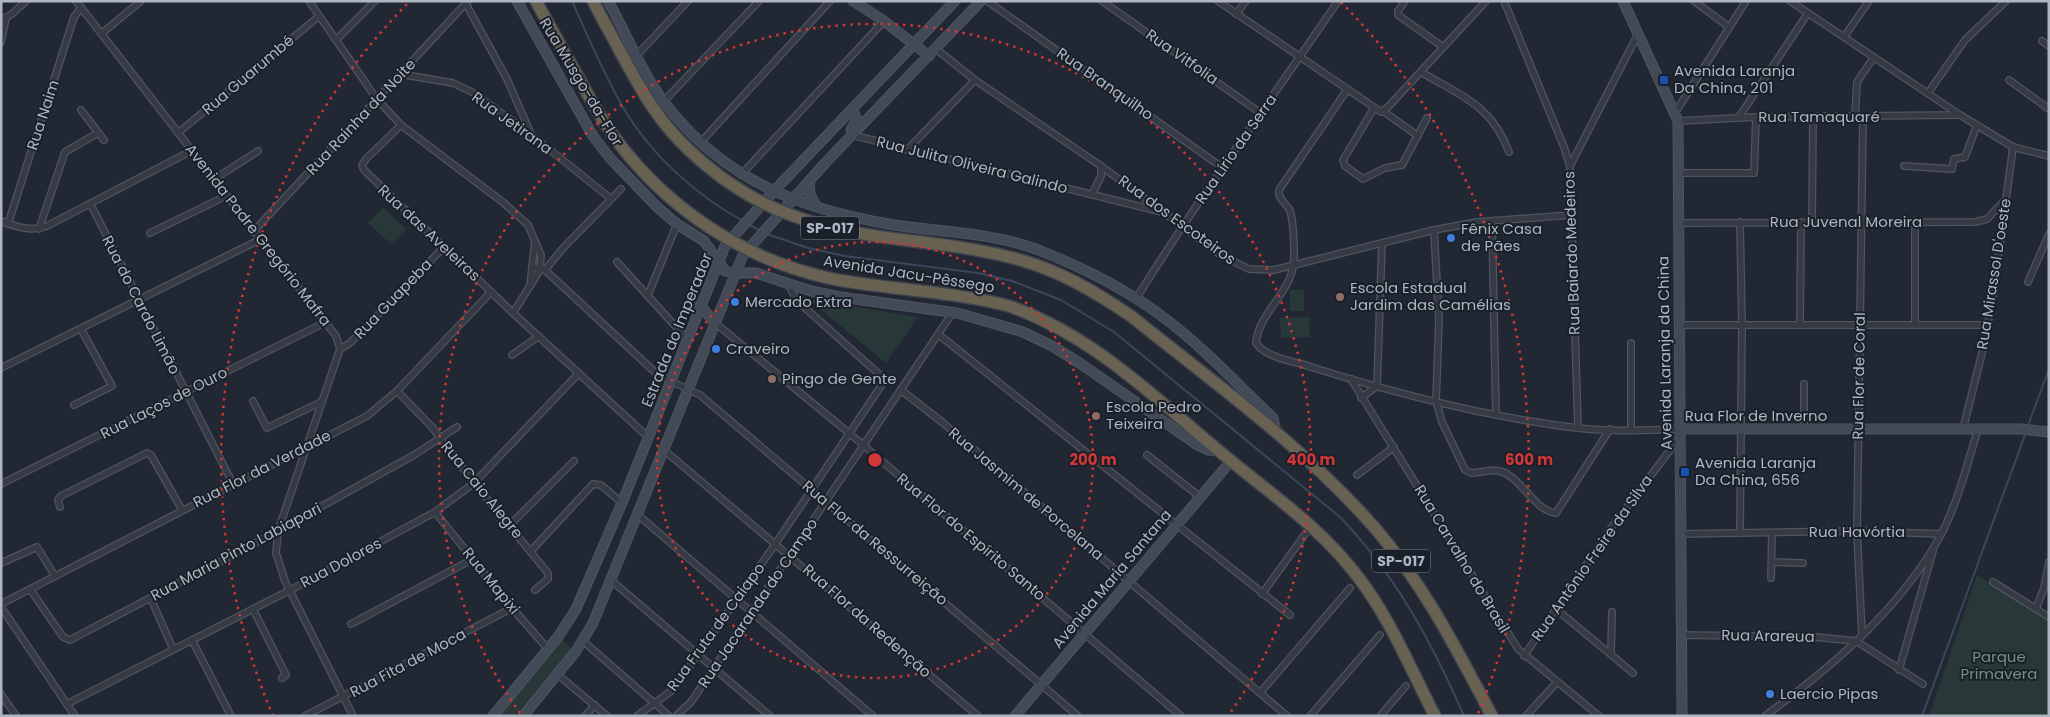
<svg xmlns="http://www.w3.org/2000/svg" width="2050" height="717" font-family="Poppins,sans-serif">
	<rect width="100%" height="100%" fill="#222833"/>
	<g fill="#283839">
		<polygon points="383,208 406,229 391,244 368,223"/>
		<rect x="1290" y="290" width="14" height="21"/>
		<polygon points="808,299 918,317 886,363"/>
		<polygon points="1309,317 1310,337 1281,338 1280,318"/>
		<polygon points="1977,575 2049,621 2049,716 1929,716"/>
		<polygon points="562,640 571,648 515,716 500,716"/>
	</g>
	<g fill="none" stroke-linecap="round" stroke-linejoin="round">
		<g stroke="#39465b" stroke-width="2">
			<path d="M572,1C588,37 604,75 624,109C651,155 697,196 743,221"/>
			<polyline points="750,225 761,231"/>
			<path d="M767,234L808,248L845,256L978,273L1012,281L1061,300L1114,332L1340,517C1395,574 1433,644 1464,716"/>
			<polyline points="2027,428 2049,369"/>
			<polyline points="1922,716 2026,432"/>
		</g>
		<g stroke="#4f555f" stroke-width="8">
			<g id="street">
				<polyline points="76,1 336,336 340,349 278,531 276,553 285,581 353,716"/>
				<polyline points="309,1 376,98 401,125 504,203 528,225 541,255 540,270 513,313"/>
				<polyline points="987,1 1223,168"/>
				<polyline points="1102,1 1262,114"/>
				<polyline points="1218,1 1381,112 1388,107 1486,1"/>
				<polyline points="1405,1 1398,11 1398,15 1443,47"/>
				<polyline points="1504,1 1564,147 1570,166 1578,428"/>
				<polyline points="1694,1 1729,27"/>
				<polyline points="1790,1 1960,115 2013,147 2049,156"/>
				<polyline points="466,4 507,79 531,134"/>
				<polyline points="1236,14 1246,1"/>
				<polyline points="1,20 12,14 26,1"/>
				<polyline points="101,34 141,1"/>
				<polyline points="1844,37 1869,1"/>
				<polyline points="336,40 375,1"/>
				<polyline points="2042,41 2049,46"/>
				<polyline points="1,42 6,18"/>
				<polyline points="936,49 975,80 1101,166 1222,256 1249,269 1274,270 1434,230 1477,222 1571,215"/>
				<polyline points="637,55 688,1"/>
				<path d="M1421,72C1461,96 1492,105 1509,152"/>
				<polyline points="400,74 453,83 472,92 529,133 610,198"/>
				<polyline points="2009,80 2049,109"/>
				<path d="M1347,90L1279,190C1278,199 1285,202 1289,209C1294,218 1295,257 1293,267C1288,295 1258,315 1256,343C1266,358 1294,361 1311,367C1397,394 1487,417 1577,428C1611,432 1646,430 1680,429"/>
				<polyline points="1928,93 1965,40 2006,1"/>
				<polyline points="664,101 759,1"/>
				<polyline points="1374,108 1343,160 1345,166 1363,179 1385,168 1402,165 1427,118"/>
				<polyline points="81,110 104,140"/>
				<polyline points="1383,111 1418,136"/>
				<polyline points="1675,113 1746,1"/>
				<polyline points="1739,117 1808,13"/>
				<polyline points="1855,117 1857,82 1874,57"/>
				<polyline points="1678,121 1756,117 1960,115"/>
				<polyline points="401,125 366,159 362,165 364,170 513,313 648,437"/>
				<polyline points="178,133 318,17"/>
				<polyline points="852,135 1162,212"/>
				<polyline points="701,142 830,1"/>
				<polyline points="907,150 975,80"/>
				<polyline points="1570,166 1638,34"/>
				<polyline points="1904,166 1952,169 1954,159 1965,157 1977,125"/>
				<polyline points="1677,173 1754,173 1756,117"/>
				<polyline points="741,175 884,21"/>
				<polyline points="213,180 258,151"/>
				<polyline points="1092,195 1101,176 1101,166"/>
				<polyline points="91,205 233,484"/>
				<path d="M1,221C17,227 31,232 47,226L191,151"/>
				<polyline points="1492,221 1496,415"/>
				<polyline points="1812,222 1813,117"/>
				<polyline points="1677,223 1975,222 1987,219 2006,199"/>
				<polyline points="8,224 74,17 81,8"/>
				<polyline points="39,229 65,152 98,133"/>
				<path d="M1434,230L1439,320L1436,401L1442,422L1465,470L1471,473C1480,473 1489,469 1499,471C1520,475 1535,512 1556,513L1610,429"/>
				<polyline points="253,232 468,1"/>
				<polyline points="150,233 226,196"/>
				<polyline points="617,262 687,339"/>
				<polyline points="532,267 545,270 564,247 621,189"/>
				<polyline points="545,270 658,375 700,395 1078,716"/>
				<polyline points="2028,282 2049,234"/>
				<polyline points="530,286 535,241"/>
				<polyline points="648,295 677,224"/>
				<path d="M1136,299C1199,197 1271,100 1338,1"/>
				<polyline points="714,322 849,433 1181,716"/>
				<polyline points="1800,324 1801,222"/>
				<polyline points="1915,324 1915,221"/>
				<polyline points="1678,325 1988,325"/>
				<polyline points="938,334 1290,615"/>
				<polyline points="1631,343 1631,430"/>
				<polyline points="340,349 350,343 444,247"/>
				<polyline points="512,355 539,336"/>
				<polyline points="1,368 259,240"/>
				<polyline points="1351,379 1518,649 1599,716"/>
				<polyline points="901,390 942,422 1287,716"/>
				<polyline points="397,391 432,427 474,483 548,573 548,579 535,590"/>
				<polyline points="1361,398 1377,386 1382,244"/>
				<polyline points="253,401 267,428 321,402"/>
				<polyline points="74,405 112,386 81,329"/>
				<polyline points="1804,429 1804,384"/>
				<polyline points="1963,429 1984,345 1994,290 2013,147"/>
				<polyline points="664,450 978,716"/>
				<polyline points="1147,455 1200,497"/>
				<polyline points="1357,475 1394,447"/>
				<polyline points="1,484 326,322"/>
				<polyline points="60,507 58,500 61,496 147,453 151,455 182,510"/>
				<polyline points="435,512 512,608 548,649"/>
				<polyline points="638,515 873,716"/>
				<polyline points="510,525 574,461"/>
				<polyline points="1740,532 1742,325 1740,222"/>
				<polyline points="1680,534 1857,531 1941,534"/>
				<polyline points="531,551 593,484 601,485 622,503"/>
				<polyline points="1773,562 1803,563"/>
				<polyline points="1,563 37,547 55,576"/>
				<polyline points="1771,578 1772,533"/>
				<polyline points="612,581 770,716"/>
				<polyline points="1993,582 2049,617"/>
				<polyline points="30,589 63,637 70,640 261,540 414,455 457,427"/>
				<polyline points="1262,594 1311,526"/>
				<polyline points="151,599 173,649"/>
				<polyline points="1,604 367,416 397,391 491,292"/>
				<polyline points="1,607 75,716"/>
				<polyline points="253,609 286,675 282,678"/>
				<polyline points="1556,609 1633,673"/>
				<polyline points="2036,609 2044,588 2049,562"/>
				<polyline points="351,624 473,559"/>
				<polyline points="1680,635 1815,637 1856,641 1923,684"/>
				<polyline points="1862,635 1857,531 1863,117"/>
				<polyline points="192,640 231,716"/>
				<polyline points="583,641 669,716"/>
				<polyline points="1611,654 1612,612"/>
				<polyline points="1524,656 1614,524 1680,437"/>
				<polyline points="1899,670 1933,551"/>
				<polyline points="557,674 607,716"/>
				<polyline points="1260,693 1350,588"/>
				<polyline points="1,694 16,716"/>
				<polyline points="67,704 298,586 435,512 474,483 579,373"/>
				<polyline points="305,716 512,608"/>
				<polyline points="585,716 595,705"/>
				<polyline points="637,716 674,689 776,543 883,383 881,376 804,307 795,297 788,284"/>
				<polyline points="676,716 691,702 953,312"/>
				<polyline points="1310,716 1380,635"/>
				<polyline points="1380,716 1406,686"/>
				<polyline points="1526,716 1557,682"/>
				<path d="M1765,716C1829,669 1893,615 1934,547C1956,511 1966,468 1978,429"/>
			</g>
		</g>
		<g stroke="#4f555f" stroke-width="11">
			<g id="secondary">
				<polyline points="517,1 593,136 610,158 657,207 677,224 704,241 725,271 734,273 756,273 811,291 840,297 957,313 1023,332 1052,346 1081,364 1196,444 1208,450 1219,451"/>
				<path d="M608,1C627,34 641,72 664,102C724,181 800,209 894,225C941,232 992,233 1036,249C1082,267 1128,290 1167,320C1205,349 1238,385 1273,418L1276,432"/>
				<polyline points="853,1 884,21 929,56"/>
				<polyline points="1623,1 1678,121 1682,716"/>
				<polyline points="851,130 857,119 852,110"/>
				<polyline points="809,181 810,195 817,207"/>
				<polyline points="700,305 714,322"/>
				<polyline points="1680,429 2021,429 2049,432"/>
				<polyline points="493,716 558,637 576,609 622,503 725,246 773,192 955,1"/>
				<polyline points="523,716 576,651 593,623 743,255 827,161 981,1"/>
				<polyline points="1015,716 1231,461"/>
			</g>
		</g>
		<g stroke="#3f454f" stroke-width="14">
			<g id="highway">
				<polyline points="536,1 563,50"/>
				<polyline points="593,1 604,22"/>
				<path d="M1009,306C1097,337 1160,403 1230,460C1275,497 1323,530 1358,577C1390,618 1411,670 1435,716"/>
				<path d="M1131,316C1214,383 1303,446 1374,527C1423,583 1457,650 1492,716"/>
			</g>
		</g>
		<use href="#street" stroke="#353a44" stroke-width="5.5"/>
		<use href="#secondary" stroke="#434a57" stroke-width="9"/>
		<use href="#highway" stroke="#696253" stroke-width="11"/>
		<g stroke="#3f454f" stroke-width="14" stroke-linecap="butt">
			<g id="highway-bridge">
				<path d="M604,22C627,62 646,106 679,140C743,206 808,228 897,239C936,244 975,248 1013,258C1057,269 1094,291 1131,316"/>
				<path d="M563,50C580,79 595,111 615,138C667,209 746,261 833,279C891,290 951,291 1009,306"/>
			</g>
		</g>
		<use href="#highway-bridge" stroke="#696253" stroke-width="11"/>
	</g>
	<g fill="none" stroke="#d23637" stroke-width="2.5" stroke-dasharray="2.5 5">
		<circle cx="875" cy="460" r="218"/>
		<path d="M520 713A436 436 0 1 1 1230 713"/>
		<path d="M273 716A654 654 0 0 1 409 2M1341 2A654 654 0 0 1 1477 716"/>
	</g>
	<g fill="#1a4fb4" stroke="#1a2029" stroke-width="2">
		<rect x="1659" y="75" width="10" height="10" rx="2.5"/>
		<rect x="1680" y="467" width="10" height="10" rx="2.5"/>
	</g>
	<g fill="#3f7fe0" stroke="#1a2029" stroke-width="2">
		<circle cx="1451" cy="238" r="5"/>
		<circle cx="735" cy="302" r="5"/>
		<circle cx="716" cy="349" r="5"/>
		<circle cx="1770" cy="694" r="5"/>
	</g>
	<g fill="#8d6e63" stroke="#1a2029" stroke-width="2">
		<circle cx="1340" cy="297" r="5"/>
		<circle cx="772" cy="379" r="5"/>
		<circle cx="1096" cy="416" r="5"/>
	</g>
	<g text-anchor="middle" stroke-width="4" stroke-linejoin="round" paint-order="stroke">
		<g fill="#1a2029" stroke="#828893" stroke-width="1">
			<rect x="801" y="216.5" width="58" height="23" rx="4"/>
			<rect x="1372" y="549.5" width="58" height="23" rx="4"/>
		</g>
		<g font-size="14" font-weight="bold" fill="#afb5c1">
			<text x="830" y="233">SP-017</text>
			<text x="1401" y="566">SP-017</text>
		</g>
		<g font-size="15" fill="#afb5c1" stroke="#1a2029">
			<text transform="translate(1182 57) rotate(35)" y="5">Rua Vitfolia</text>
			<text transform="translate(248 75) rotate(-40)" y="5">Rua Guarumbé</text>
			<text transform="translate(581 82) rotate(59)" y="5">Rua Musgo-da-Flor</text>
			<text transform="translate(1105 84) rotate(35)" y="5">Rua Branquilho</text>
			<text transform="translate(43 115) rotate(-72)" y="5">Rua Naim</text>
			<text transform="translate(361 117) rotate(-47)" y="5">Rua Rainha da Noite</text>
			<text x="1819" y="122">Rua Tamaquaré</text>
			<text transform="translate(512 123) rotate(36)" y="5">Rua Jetirana</text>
			<text transform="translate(1236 149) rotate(-55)" y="5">Rua Lírio da Serra</text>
			<text transform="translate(972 165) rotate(14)" y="5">Rua Julita Oliveira Galindo</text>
			<text transform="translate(1177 220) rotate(36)" y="5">Rua dos Escoteiros</text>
			<text x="1846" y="227">Rua Juvenal Moreira</text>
			<text transform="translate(429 233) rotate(43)" y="5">Rua das Aveleiras</text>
			<text transform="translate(258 235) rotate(52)" y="5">Avenida Padre Gregório Mafra</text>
			<text transform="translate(1572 253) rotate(-92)" y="5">Rua Baiardo Medeiros</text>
			<text transform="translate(909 274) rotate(9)" y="5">Avenida Jacu-Pêssego</text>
			<text transform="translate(1994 274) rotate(-81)" y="5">Rua Mirassol D'oeste</text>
			<text transform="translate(393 299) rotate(-46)" y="5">Rua Guapeba</text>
			<text transform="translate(141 305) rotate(63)" y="5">Rua do Cardo Limão</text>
			<text transform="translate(677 330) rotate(-68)" y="5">Estrada do Imperador</text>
			<text transform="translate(1665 353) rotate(-91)" y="5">Avenida Laranja da China</text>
			<text transform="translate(1859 376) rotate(-89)" y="5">Rua Flor de Coral</text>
			<text transform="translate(164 403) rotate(-27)" y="5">Rua Laços de Ouro</text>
			<text x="1756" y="421">Rua Flor de Inverno</text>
			<text transform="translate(262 469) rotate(-27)" y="5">Rua Flor da Verdade</text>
			<text transform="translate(482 490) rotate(51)" y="5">Rua Caio Alegre</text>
			<text transform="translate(1026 494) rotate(40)" y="5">Rua Jasmim de Porcelana</text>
			<text x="1857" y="537">Rua Havórtia</text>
			<text transform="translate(971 537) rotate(40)" y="5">Rua Flor do Espírito Santo</text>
			<text transform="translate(875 543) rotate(40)" y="5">Rua Flor da Ressurreição</text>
			<text transform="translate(236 552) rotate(-28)" y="5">Rua Maria Pinto Labiapari</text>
			<text transform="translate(1592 558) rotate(-55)" y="5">Rua Antônio Freire da Silva</text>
			<text transform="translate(1462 559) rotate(59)" y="5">Rua Carvalho do Brasil</text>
			<text transform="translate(341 563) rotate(-28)" y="5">Rua Dolores</text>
			<text transform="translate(1112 579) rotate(-50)" y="5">Avenida Maria Santana</text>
			<text transform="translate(491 581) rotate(51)" y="5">Rua Mapixi</text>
			<text transform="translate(758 603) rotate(-56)" y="5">Rua Jacaranda do Campo</text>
			<text transform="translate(867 621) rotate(41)" y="5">Rua Flor da Redenção</text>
			<text transform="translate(716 627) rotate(-54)" y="5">Rua Fruta de Caiapo</text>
			<text transform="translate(1768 636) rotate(1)" y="5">Rua Arareua</text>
			<text transform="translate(408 663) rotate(-28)" y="5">Rua Fita de Moca</text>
		</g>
		<g font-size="15" fill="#afb5c1" stroke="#1a2029" text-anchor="start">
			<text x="1674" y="76">Avenida Laranja<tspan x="1674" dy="17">Da China, 201</tspan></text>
			<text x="1461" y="234">Fênix Casa<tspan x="1461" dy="17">de Pães</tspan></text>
			<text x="1350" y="293">Escola Estadual<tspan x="1350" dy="17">Jardim das Camélias</tspan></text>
			<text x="745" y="307">Mercado Extra</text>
			<text x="726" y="354">Craveiro</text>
			<text x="782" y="384">Pingo de Gente</text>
			<text x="1106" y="412">Escola Pedro<tspan x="1106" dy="17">Teixeira</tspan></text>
			<text x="1695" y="468">Avenida Laranja<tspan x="1695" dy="17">Da China, 656</tspan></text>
			<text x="1780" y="699">Laercio Pipas</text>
		</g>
		<g font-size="15" fill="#71947b" stroke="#1a2029">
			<text x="1999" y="662">Parque<tspan x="1999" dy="17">Primavera</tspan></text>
		</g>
	</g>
	<circle cx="875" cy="460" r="8" fill="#d23637" stroke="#1a2029" stroke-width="2.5"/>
	<g font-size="15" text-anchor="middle" font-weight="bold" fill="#d23637" stroke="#1a2029" stroke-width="4" stroke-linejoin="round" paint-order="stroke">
		<text x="1093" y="465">200 m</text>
		<text x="1311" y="465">400 m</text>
		<text x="1529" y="465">600 m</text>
	</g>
	<rect width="2050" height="717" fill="none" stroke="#afb5c1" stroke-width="5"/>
</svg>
